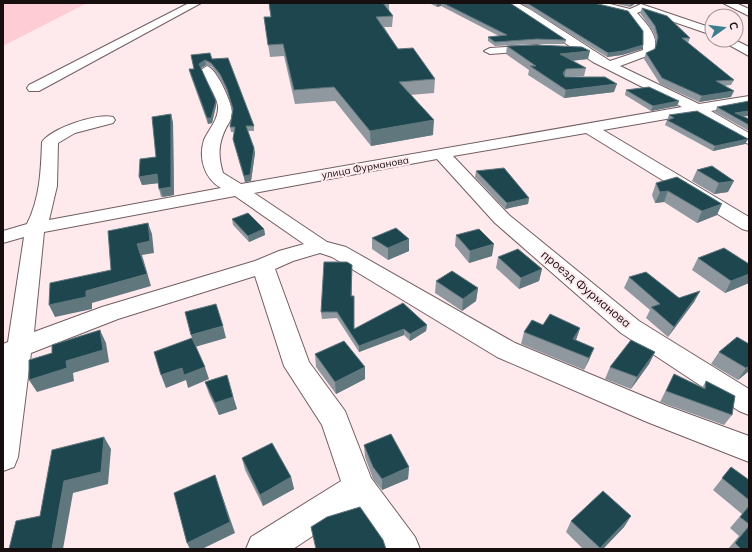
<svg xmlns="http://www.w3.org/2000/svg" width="752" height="552" font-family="Mulish,sans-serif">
	<rect width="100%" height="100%" fill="#feeaed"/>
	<polygon fill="#fdccd5" points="3,3 87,3 3,46"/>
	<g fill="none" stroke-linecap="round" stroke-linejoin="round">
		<g stroke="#735e62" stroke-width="2">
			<g id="minor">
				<polygon points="189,3 201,3 39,91 29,91 27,88 29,85"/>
				<path d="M506,3H518L531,10L610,61L643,50V35L627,14L592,5L590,3H606L630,9L641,4L712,28V35L642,11L637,13C647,24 662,39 652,54L620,66L699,104L749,96V104L711,111L749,133V144L743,142L695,114L603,130L749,217V231L742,229L586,133L453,156L509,215L639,321L749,389V415L739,411L621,333L495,223L437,159L254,193L327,242L346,247L515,343L667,406L749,436V462L647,422L497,357L332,257L320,253L293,261L275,269L309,362L345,411L371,478L415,537L420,549H383L355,508L293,549H246L251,537L341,481L322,425L284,366L255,276L118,319L31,353L18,457L14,467L3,471V344L8,342L24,237L3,243V231L27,224C40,198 41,171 42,142C52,128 97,113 113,117L115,120L113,123L75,133L58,143L57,186L49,220L221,188C205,179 198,159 204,140C209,129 219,119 218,106C217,97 205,79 201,70L207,66C216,68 233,104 232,114C232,119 228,124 226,128C218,144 218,156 223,173L241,184L682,107L593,62ZM235,196L304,244L279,251L255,261L102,307L34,332L44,232Z"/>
				<polygon points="723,3 736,3 749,9 749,16"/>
				<polygon points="720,40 735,40 749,47 749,56"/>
				<polygon points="537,45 541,46 543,48 541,50 490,54 484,51 490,48"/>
			</g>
		</g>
		<use href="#minor" fill="#fff" fill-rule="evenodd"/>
	</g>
	<g fill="#8e989e">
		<polygon points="269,3 389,3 389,10 393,16 392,27 384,27 398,49 435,79 434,93 410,95 433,135 371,146 335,101 295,104 284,56 270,57 264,17 271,17"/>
		<polygon points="429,3 510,3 566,40 565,44 536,44 495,46 488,41 488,37 499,36 441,6 437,7"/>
		<polygon points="520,3 594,3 643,45 642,49 622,55 607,57"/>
		<polygon points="612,3 636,3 630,7"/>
		<polygon points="642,8 690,38 688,43 734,80 731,85 724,86 731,97 699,102 660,84 644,59 646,53 655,49 657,43 653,31 640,13"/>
		<polygon points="507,46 588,59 572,61 586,68 584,76 566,77 614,92 564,98 528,75 529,70 506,54"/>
		<polygon points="191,55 212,59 254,126 254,131 248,131 255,153 251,181 245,182 234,144 233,139 234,132 231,132 230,127 232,110 228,94 220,79 212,67 206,65 201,68 216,106 212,123 208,124 190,74 189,69 194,69"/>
		<polygon points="626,90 679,101 677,106 651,111 625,95"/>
		<polygon points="717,107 749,116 743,116 749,119 749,131 715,112"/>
		<polygon points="669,115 748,139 745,144 713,151 665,125"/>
		<polygon points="173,122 174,195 161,197 159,189 158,183 142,185 139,177 156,157"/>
		<polygon points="712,166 728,192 714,194 692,181 697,170"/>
		<polygon points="476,171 529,198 528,204 505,209 475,177"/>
		<polygon points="656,183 717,215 697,223 664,202 655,203 652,195"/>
		<polygon points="232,219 264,229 265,235 249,242 233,225"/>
		<polygon points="456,235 492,256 469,263 455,246"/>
		<polygon points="372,238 409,239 409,251 388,260 372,249"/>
		<polygon points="498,257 542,269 539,281 519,289 496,268"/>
		<polygon points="698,258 749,264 749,283 725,293 692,270"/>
		<polygon points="352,265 352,296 354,329 427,325 426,331 410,341 404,335 359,352 337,318 322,319 321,312"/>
		<polygon points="629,277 679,298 700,291 694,302 668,337 646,318 650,310 624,288"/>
		<polygon points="436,281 478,288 476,301 462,311 435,293"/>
		<polygon points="580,328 576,340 594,348 589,360 584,370 521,344 524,332"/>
		<polygon points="749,344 749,371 738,380 711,364 719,352"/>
		<polygon points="655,352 649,364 631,389 605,379 610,367"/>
		<polygon points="315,354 365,379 336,394 316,367"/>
		<polygon points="674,374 702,388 706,381 732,415 724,425 660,402"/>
		<polygon points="227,375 237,409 219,415 209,394 205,382"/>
		<polygon points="364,445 409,467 408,479 382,490 373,479 365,457"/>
		<polygon points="242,458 291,477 294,489 263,506 245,470"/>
		<polygon points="731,467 749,480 749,549 728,549 739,536 730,528 742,514 713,490"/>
		<polygon points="631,516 624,527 603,549 583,549 566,532 571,521"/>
	</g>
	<g fill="#61777e">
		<polygon points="437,3 441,3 441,6 437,7"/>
		<polygon points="632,3 636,3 630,7 631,4"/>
		<polygon points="643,45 642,49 622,55 607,57 608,53"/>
		<polygon points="590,51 588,59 558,62 560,54"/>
		<polygon points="205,60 206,65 200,69 199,64"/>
		<polygon points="566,69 564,78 563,73"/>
		<polygon points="617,84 614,92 564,98 566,90"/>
		<polygon points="734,91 731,97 699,102 702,96"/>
		<polygon points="216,101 216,106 212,123 208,124 207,118"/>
		<polygon points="679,101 677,106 651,111 653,106"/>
		<polygon points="749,111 749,116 736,117 735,113"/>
		<polygon points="171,114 173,122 174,195 163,197 160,189"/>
		<polygon points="434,120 433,135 371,146 370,131"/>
		<polygon points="748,139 745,144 713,151 715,146"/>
		<polygon points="254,148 255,153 251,181 245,182 244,176"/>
		<polygon points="157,174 160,183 142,185 139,177"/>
		<polygon points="734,181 728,192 714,194 719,183"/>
		<polygon points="668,191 664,202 655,203 660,192"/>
		<polygon points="529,198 528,204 505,209 507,203"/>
		<polygon points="722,204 717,215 697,223 702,211"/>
		<polygon points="148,223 152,234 154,253 142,255 151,286 92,303 92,309 55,317 49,305 86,291 147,274 137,244"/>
		<polygon points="264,229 265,235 249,242 248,236"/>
		<polygon points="409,239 409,251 388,260 388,248"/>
		<polygon points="494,244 492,256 469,263 470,251"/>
		<polygon points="542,269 539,281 519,289 521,278"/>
		<polygon points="749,274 749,283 725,293 731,281"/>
		<polygon points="478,288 476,301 462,311 463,299"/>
		<polygon points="700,291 694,302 668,337 674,327"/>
		<polygon points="427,325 426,331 410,341 410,334"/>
		<polygon points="223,326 226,338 195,347 191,335"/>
		<polygon points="580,328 576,340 569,351 573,339"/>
		<polygon points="404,329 404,335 359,352 359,346"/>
		<polygon points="100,330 106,343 109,362 73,373 74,381 37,392 29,380 66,361"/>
		<polygon points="594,348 589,360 584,370 589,358"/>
		<polygon points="655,352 649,364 631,389 637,377"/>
		<polygon points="749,366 749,371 738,380 746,368"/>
		<polygon points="205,367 209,379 188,388 186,380 166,388 161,375 182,368"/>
		<polygon points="365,367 365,379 336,394 335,382"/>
		<polygon points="233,397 237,409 219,415 215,403"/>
		<polygon points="104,437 111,449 108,484 73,493 63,549 52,549 64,481"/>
		<polygon points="409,467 408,479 382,490 382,479"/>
		<polygon points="215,475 235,533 202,549 190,549 187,543"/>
		<polygon points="291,477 294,489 263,506 260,495"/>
		<polygon points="631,516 624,527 603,549 599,549"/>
	</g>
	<g fill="#1e464f" stroke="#61777e">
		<polygon points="269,3 383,3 393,16 376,17 398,49 413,48 435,79 399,82 434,120 370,131 334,87 294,90 283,44 268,45 264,17 271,17"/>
		<polygon points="443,3 510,3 566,40 537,39 495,42 488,37 507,35"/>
		<polygon points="527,3 594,3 628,11 643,31 643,45 623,51 608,53"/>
		<polygon points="642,8 667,16 690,38 682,38 734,80 716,81 734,91 702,96 662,78 646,53 655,49 658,37 655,26"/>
		<polygon points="537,45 582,47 590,51 560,54 586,68 566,69 563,73 565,77 605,77 617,84 566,90 530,66 536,66 507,46"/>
		<polygon points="210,53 212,59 228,58 254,126 246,126 254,148 250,175 244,176 233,139 235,127 230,127 233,109 227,89 220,74 211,63 205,60 199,64 216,101 211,118 207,118 189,69 194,69 191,55"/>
		<polygon points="649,87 679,101 653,106 626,90"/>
		<polygon points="749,101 749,111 735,113 749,119 749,125 717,107"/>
		<polygon points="697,111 748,139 715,146 667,120 674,118 669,115"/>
		<polygon points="171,114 171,187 159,189 157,174 139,177 140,159 156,157 152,117"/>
		<polygon points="712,166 734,181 719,183 697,170"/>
		<polygon points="504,168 529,198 507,203 476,171"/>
		<polygon points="677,177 722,204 702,211 668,191 660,192 656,183"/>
		<polygon points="248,213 264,229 248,236 232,219"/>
		<polygon points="148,223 150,241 137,244 147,274 86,291 86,297 49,305 50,283 111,270 108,231"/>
		<polygon points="396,228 409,239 388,248 372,238"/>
		<polygon points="479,229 494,244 470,251 456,235"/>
		<polygon points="724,248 749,264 749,274 731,281 698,258"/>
		<polygon points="518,249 542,269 521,278 498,257"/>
		<polygon points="324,262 347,262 352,265 351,296 354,296 354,329 403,303 427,325 410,334 404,329 359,346 337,312 321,312"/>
		<polygon points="452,271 478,288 463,299 436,281"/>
		<polygon points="646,272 679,298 700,291 674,327 651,307 660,304 629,277"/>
		<polygon points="216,304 223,326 191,335 185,312"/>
		<polygon points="550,314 580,328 573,339 594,348 589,358 524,332 532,320 543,325"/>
		<polygon points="100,330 103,350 66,361 67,368 29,380 29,360 52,353 52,345"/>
		<polygon points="737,337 749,344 749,366 746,368 719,352"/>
		<polygon points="192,338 205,367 184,375 182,368 161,375 154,352"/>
		<polygon points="631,340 655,352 637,377 610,367"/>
		<polygon points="344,341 365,367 335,382 315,354"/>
		<polygon points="674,374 705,389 706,381 735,396 732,415 666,391"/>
		<polygon points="227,375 233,397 215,403 205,382"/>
		<polygon points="391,434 409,467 382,479 373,467 364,445"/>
		<polygon points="104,437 101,472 64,481 52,549 9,549 16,521 40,516 52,450"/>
		<polygon points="272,443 291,477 260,495 242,458"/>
		<polygon points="731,467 749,480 749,500 722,478"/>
		<polygon points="215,475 230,522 187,543 174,493"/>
		<polygon points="603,491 631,516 600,548 571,521"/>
		<polygon points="749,506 749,524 740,517"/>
		<polygon points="360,507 383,540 386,549 316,549 311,527 327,517"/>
		<polygon points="749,526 749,549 741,549 735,543"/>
	</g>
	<g text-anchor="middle" stroke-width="4" stroke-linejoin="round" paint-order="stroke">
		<g font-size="10" fill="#170e10" stroke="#feeaed">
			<text transform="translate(365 167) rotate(-10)" y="4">улица Фурманова</text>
		</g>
		<g font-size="12" fill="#170e10" stroke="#feeaed">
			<text transform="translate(586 289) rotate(40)" y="4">проезд Фурманова</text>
		</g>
	</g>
	<rect width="752" height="552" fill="none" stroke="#170e10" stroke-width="8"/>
	<g transform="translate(724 28) rotate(76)"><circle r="19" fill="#feeaed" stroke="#a29295"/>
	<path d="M0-3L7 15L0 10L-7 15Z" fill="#3b7f8e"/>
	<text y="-6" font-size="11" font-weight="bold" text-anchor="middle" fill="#170e10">С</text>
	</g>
</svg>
